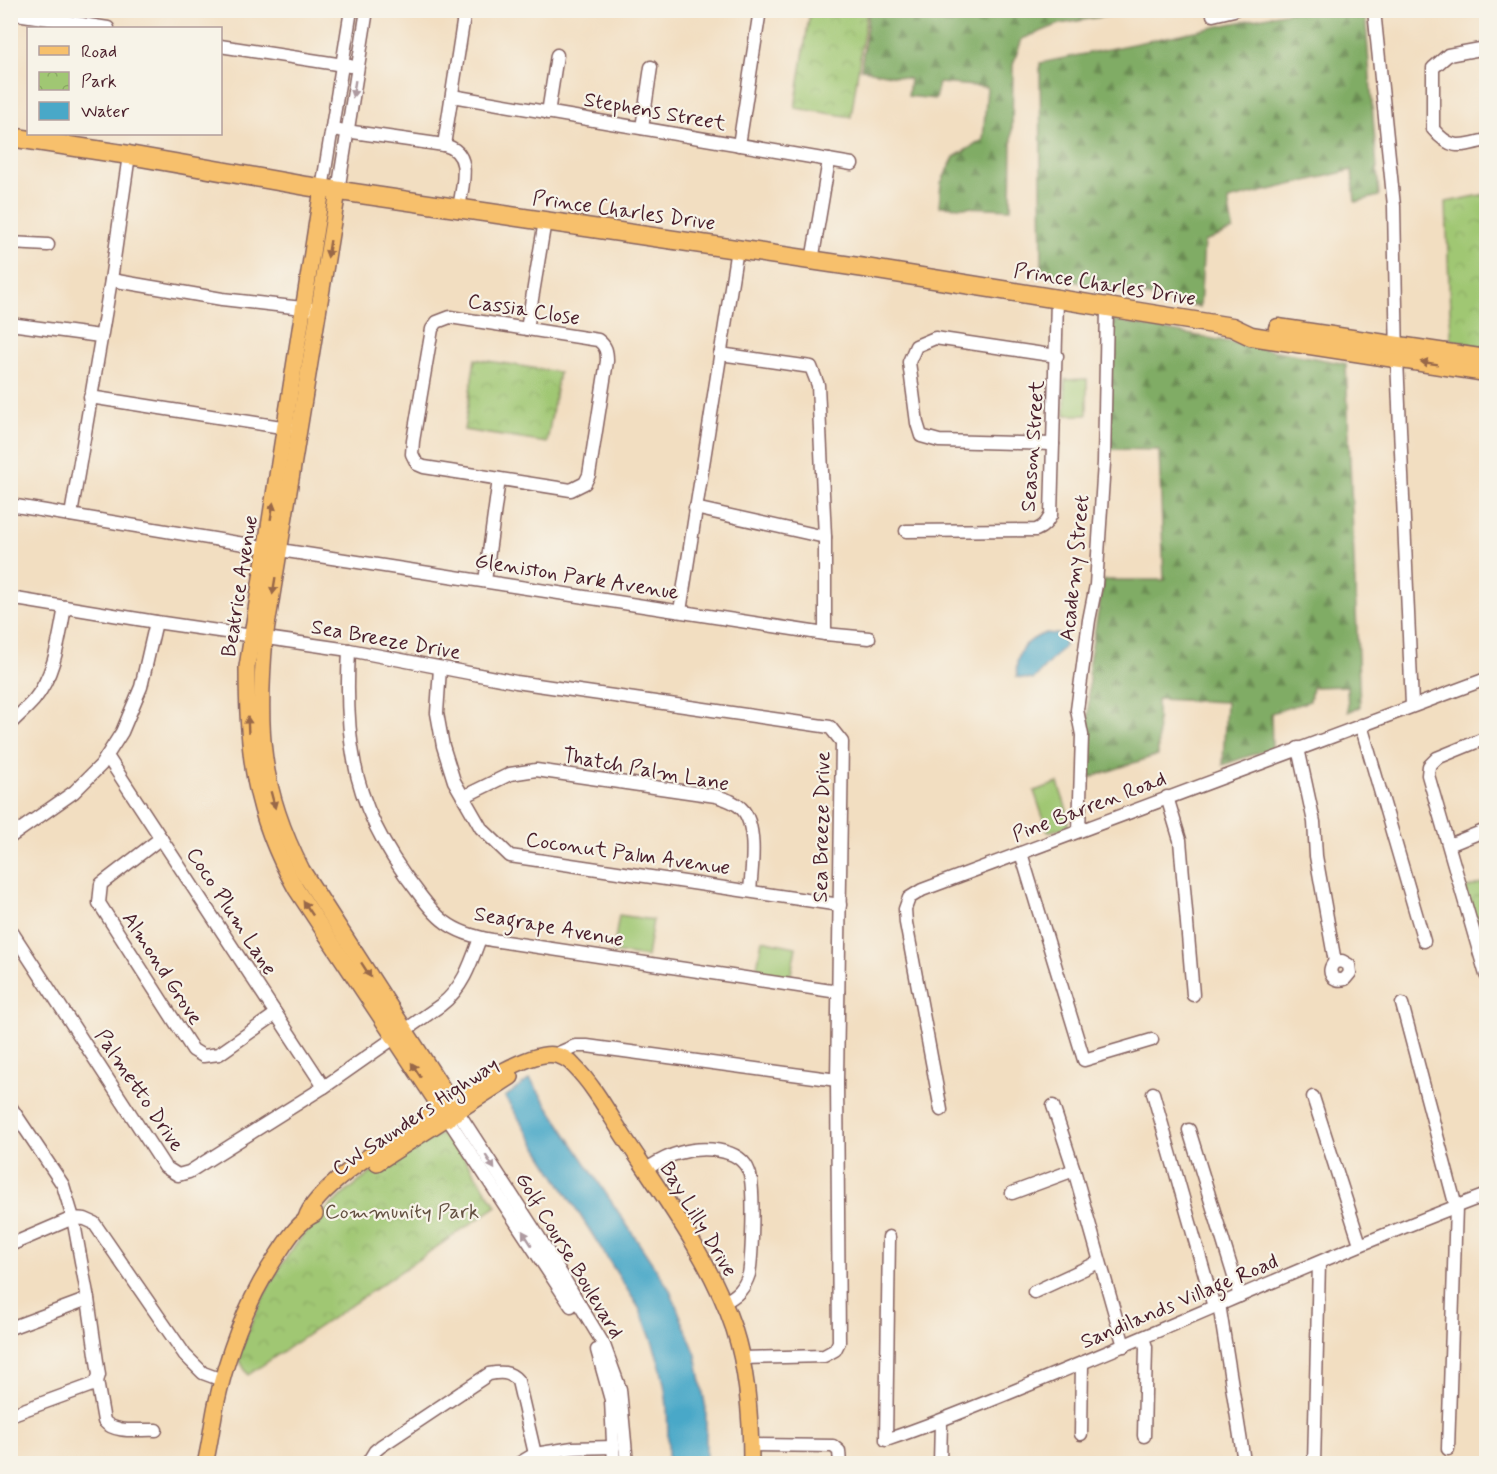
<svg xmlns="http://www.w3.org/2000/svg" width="1497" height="1474" font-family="Mynerve,sans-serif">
	<defs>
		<pattern id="forest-firs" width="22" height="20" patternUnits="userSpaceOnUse" patternTransform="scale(1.5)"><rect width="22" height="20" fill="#80ac65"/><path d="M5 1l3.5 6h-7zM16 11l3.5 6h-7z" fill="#6b8b53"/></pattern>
		<pattern id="park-crowns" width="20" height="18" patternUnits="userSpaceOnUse" patternTransform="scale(1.5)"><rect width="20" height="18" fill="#a0c773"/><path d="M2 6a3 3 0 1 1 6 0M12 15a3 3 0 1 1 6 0" fill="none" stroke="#8baa64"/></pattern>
	</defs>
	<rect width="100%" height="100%" fill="#f7f3e8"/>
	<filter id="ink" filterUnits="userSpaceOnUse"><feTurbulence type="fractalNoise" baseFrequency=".0167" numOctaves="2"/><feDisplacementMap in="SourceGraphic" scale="12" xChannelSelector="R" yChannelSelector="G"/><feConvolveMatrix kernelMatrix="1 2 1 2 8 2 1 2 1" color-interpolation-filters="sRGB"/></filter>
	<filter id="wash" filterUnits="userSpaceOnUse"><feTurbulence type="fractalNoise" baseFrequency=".008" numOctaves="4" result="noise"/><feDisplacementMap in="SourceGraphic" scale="24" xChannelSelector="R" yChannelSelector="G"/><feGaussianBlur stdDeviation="1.35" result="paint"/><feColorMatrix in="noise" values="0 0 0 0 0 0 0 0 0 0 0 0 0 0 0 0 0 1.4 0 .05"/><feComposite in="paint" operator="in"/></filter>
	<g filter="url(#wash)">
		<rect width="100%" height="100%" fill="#f2dec1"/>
		<g fill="#a0c773" stroke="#75734f" stroke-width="1.5">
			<polygon points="1087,379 1087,415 1065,415 1065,380"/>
			<polygon points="1058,783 1068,813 1068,826 1048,832 1034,791"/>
			<polygon points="619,915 653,920 647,957 613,952"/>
			<polygon points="762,940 796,947 790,979 756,973"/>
		</g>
		<g fill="url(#forest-firs)" stroke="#656648" stroke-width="1.5">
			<polygon points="1298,10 1365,11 1379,196 1355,202 1352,170 1228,200 1233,230 1204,242 1200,307 1042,275 1040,63"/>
			<polygon points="869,11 869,10 1136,11 1060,24 1022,39 1013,65 1011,209 939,206 941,183 954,157 983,140 987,87 939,83 935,99 908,96 910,79 861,69"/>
			<polygon points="1113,320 1346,364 1360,707 1348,712 1347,686 1312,687 1310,701 1271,713 1272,748 1223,765 1226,702 1157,699 1158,755 1088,778 1089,662 1104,580 1164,580 1159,450 1109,449"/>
		</g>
		<g fill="url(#park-crowns)" stroke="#75734f" stroke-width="1.5">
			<polygon points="810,11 867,11 851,117 795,108"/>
			<polygon points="1486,194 1486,348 1451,340 1446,202"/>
			<polygon points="475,359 559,372 547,443 464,430"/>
			<polygon points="1486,881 1486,938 1481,940 1465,889"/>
			<path d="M447,1133L497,1206L248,1375L238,1358C269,1270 307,1214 386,1163C406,1150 425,1138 447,1133Z"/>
		</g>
		<g fill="#49a8c8" stroke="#4a647a" stroke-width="1.5">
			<path d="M1046,633L1064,635L1065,645L1033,680L1017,677C1014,653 1024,641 1046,633Z"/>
			<path d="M530,1079L670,1290L696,1355L706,1409V1463H668C668,1445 668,1426 667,1407C665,1373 652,1339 639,1308L505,1097Z"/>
		</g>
	</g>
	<g filter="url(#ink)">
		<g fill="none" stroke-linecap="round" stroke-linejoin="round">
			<g stroke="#856260" stroke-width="15">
				<g id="minor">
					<polyline points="1213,10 1213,15 1234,10"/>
					<polyline points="1374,10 1394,206 1397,359 1412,705"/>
					<polyline points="10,13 108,28"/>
					<polyline points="220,46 350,66"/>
					<path d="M1486,48L1448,55L1433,68V129C1451,151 1461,146 1486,140"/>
					<polyline points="452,96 852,164"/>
					<polyline points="548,113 557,55"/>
					<polyline points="642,128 651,67"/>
					<path d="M332,129L444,145C474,152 462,186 459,208"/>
					<polyline points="444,145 465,10"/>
					<polyline points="739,145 760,10"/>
					<polyline points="322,189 351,10"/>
					<polyline points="338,191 367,10"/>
					<polyline points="10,243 48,245"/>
					<polyline points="812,261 829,160"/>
					<polyline points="111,280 222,299 311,309"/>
					<path d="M450,317L598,340C606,346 607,351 607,361L589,475L585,483L571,490L424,467L417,464L412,454L413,441L432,329L437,322Z"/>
					<polyline points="10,324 100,336"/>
					<polyline points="527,329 545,221"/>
					<polyline points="720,354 811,367 818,385 825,537 825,634"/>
					<polyline points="90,397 294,429"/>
					<polyline points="1053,444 939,441 921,436 917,423 909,362 916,346 935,338 1057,356"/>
					<polyline points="10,505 280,550 825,634 869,638"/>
					<polyline points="695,508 825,537"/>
					<polyline points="71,515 111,280 129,155"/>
					<path d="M906,531L1036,530C1044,527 1047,522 1051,515L1057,300"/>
					<polyline points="485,581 499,479"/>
					<polyline points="10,598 156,622 349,650 516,682 830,727 842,742 837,1080 839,1342 835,1350 824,1356 742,1358"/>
					<polyline points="680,611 737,249"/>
					<path d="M349,650C347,687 347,724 354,760C362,808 387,853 417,891C425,902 434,914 445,922C458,932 475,937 492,940L838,992"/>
					<polyline points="440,668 437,713 443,746 454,781 481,828 510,856 840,905"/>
					<path d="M10,724C18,716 27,708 34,700C55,674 59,639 65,607"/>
					<polyline points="1361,725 1424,941"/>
					<polyline points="1486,738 1437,758 1429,766 1428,775 1486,975"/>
					<path d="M1298,748L1314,822L1316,856L1335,962C1325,971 1333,983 1345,979L1350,973L1349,965L1342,961L1335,962"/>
					<polyline points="107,756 324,1087"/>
					<path d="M463,797L510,774L536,770L716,796C725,799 734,801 741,808C758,824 752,869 750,890"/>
					<polyline points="1167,797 1180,840 1193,995"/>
					<polyline points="1079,831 1082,735 1077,710 1089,620 1096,585 1104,463 1107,308"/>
					<polyline points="10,837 74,792 101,765 122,732 141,687 156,622"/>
					<polyline points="161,838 101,884 99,903 193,1050 203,1056 219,1054 276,1014"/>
					<polyline points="1449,845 1486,830"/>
					<polyline points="1021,853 1084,1060 1152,1040"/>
					<path d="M10,929L165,1167L178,1175L189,1172L200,1165L324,1087L441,1005C463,988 471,963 480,938"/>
					<polyline points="1402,1004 1456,1207 1448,1449"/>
					<polyline points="554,1055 575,1046 587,1046 837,1080"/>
					<polyline points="1153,1093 1214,1307"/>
					<polyline points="1313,1097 1360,1244"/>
					<polyline points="10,1106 63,1185 73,1218 85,1219 94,1223 185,1355 203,1373 222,1380"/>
					<polyline points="1053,1106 1074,1170 1124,1346"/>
					<polyline points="941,1110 906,923 905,909 909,898 922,890 1486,679"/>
					<polyline points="458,1112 539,1237 604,1345 620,1389 627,1464"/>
					<polyline points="448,1119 571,1306"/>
					<polyline points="1189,1130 1240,1296"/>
					<path d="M646,1169C656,1163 667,1156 679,1153C700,1147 740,1146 749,1172C755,1186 752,1257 749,1274C744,1289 738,1295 723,1303"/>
					<polyline points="1012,1193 1074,1170"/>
					<path d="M889,1237L886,1440C943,1421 999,1397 1055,1374C1199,1315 1340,1250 1486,1195"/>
					<polyline points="10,1245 73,1218 88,1299 99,1375 97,1381 92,1385 10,1415"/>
					<polyline points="1034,1292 1099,1262"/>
					<polyline points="1219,1304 1243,1455 1242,1464"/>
					<polyline points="10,1328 88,1299"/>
					<polyline points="1143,1338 1146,1347 1144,1436"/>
					<polyline points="597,1350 611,1400 614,1464"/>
					<path d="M97,1381L104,1421C115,1434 140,1429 156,1430"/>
					<polyline points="1081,1434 1082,1363"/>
					<polyline points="751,1445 833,1446 839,1451 840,1464"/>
					<path d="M367,1464L375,1451L381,1446L489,1374C500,1372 510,1371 518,1381L535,1454"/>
					<polyline points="518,1464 535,1454 573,1448 614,1447"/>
					<polyline points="940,1464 941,1421"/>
					<polyline points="1314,1464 1319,1263"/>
				</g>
			</g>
			<g stroke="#856260" stroke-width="18">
				<g id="major">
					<path d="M322,189L247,667C247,752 253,813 296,889L448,1119"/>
					<path d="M338,191L265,638C257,729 260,788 302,870L458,1112"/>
					<polyline points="377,1163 511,1077"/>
					<path d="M306,1218C315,1188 388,1143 415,1125C444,1108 524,1049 555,1055C562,1056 569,1060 574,1066C595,1087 610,1116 626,1140C666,1200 711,1261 734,1329C748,1372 751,1419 751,1464"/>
					<path d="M205,1464C210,1444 212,1424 216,1405C228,1350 247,1300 278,1254C288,1239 298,1222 315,1214"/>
				</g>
			</g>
			<g stroke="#856260" stroke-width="21">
				<g id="highway">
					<polyline points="10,137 129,155 306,186 865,268 1232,327 1251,336 1486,372"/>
					<polyline points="1278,328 1486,359"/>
				</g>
			</g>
			<use href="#minor" stroke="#fff" stroke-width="12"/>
			<use href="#major" stroke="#f7c06c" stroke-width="15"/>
			<use href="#highway" stroke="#f7c06c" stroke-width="18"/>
		</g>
		<defs><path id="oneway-solid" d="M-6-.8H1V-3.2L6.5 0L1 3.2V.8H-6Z" transform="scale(1.5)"/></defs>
		<g fill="#ae9aa0">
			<use href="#oneway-solid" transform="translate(354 89) rotate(99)"/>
			<use href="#oneway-solid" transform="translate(490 1162) rotate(57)"/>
			<use href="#oneway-solid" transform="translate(527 1238) rotate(-123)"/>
		</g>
		<g fill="#986748">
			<use href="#oneway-solid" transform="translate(329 249) rotate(99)"/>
			<use href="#oneway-solid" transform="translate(1429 363) rotate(-171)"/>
			<use href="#oneway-solid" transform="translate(272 511) rotate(-81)"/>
			<use href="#oneway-solid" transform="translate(274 586) rotate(99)"/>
			<use href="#oneway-solid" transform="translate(248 725) rotate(-93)"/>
			<use href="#oneway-solid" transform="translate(273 800) rotate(75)"/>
			<use href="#oneway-solid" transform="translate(308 908) rotate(-124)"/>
			<use href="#oneway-solid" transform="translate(366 970) rotate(57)"/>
			<use href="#oneway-solid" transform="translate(416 1070) rotate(-123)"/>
		</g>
	</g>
	<g text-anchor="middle" stroke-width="4.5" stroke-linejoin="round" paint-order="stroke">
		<g font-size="21" fill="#4a1f2b" stroke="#f7f3e8">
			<text transform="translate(655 111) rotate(10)" y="7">Stephens Street</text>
			<text transform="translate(624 210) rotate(8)" y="7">Prince Charles Drive</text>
			<text transform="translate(1105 284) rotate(9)" y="7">Prince Charles Drive</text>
			<text transform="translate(524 309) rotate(9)" y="7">Cassia Close</text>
			<text transform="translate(1032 446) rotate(-86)" y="7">Season Street</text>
			<text transform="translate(1074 568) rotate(-84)" y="7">Academy Street</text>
			<text transform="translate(577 576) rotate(9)" y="7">Gleniston Park Avenue</text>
			<text transform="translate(239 586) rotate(-81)" y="7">Beatrice Avenue</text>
			<text transform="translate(386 639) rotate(10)" y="7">Sea Breeze Drive</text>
			<text transform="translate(646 769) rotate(10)" y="7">Thatch Palm Lane</text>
			<text transform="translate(1089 806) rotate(-21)" y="7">Pine Barren Road</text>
			<text transform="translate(821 827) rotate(-89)" y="7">Sea Breeze Drive</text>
			<text transform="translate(628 853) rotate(8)" y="7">Coconut Palm Avenue</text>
			<text transform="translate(232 911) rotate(57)" y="7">Coco Plum Lane</text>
			<text transform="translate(549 926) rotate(10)" y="7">Seagrape Avenue</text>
			<text transform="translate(163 968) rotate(57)" y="7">Almond Grove</text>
			<text transform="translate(140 1090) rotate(56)" y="7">Palmetto Drive</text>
			<text transform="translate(415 1116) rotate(-34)" y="7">CW Saunders Highway</text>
			<text transform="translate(699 1219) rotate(59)" y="7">Bay Lilly Drive</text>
			<text transform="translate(570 1255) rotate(59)" y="7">Golf Course Boulevard</text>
			<text transform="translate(1179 1301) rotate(-23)" y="7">Sandilands Village Road</text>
		</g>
		<g font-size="21" fill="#645141" stroke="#f7f3e8">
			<text x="402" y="1218">Community Park</text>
		</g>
	</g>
	<rect width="1497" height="1474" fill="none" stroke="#f7f3e8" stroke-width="36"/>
	<rect x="27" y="27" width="195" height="108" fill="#f7f3e8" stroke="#b29e9c" stroke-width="1.5"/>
	<rect x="39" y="46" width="30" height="9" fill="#f7c06c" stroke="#b29e9c" stroke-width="1.5"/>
	<text x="81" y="57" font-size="18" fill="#4a1f2b">Road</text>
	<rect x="39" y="72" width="30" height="18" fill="url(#park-crowns)" stroke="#b29e9c" stroke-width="1.5"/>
	<text x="81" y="87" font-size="18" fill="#4a1f2b">Park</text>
	<rect x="39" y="102" width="30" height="18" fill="#49a8c8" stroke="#b29e9c" stroke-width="1.5"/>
	<text x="81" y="117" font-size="18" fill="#4a1f2b">Water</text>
</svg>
